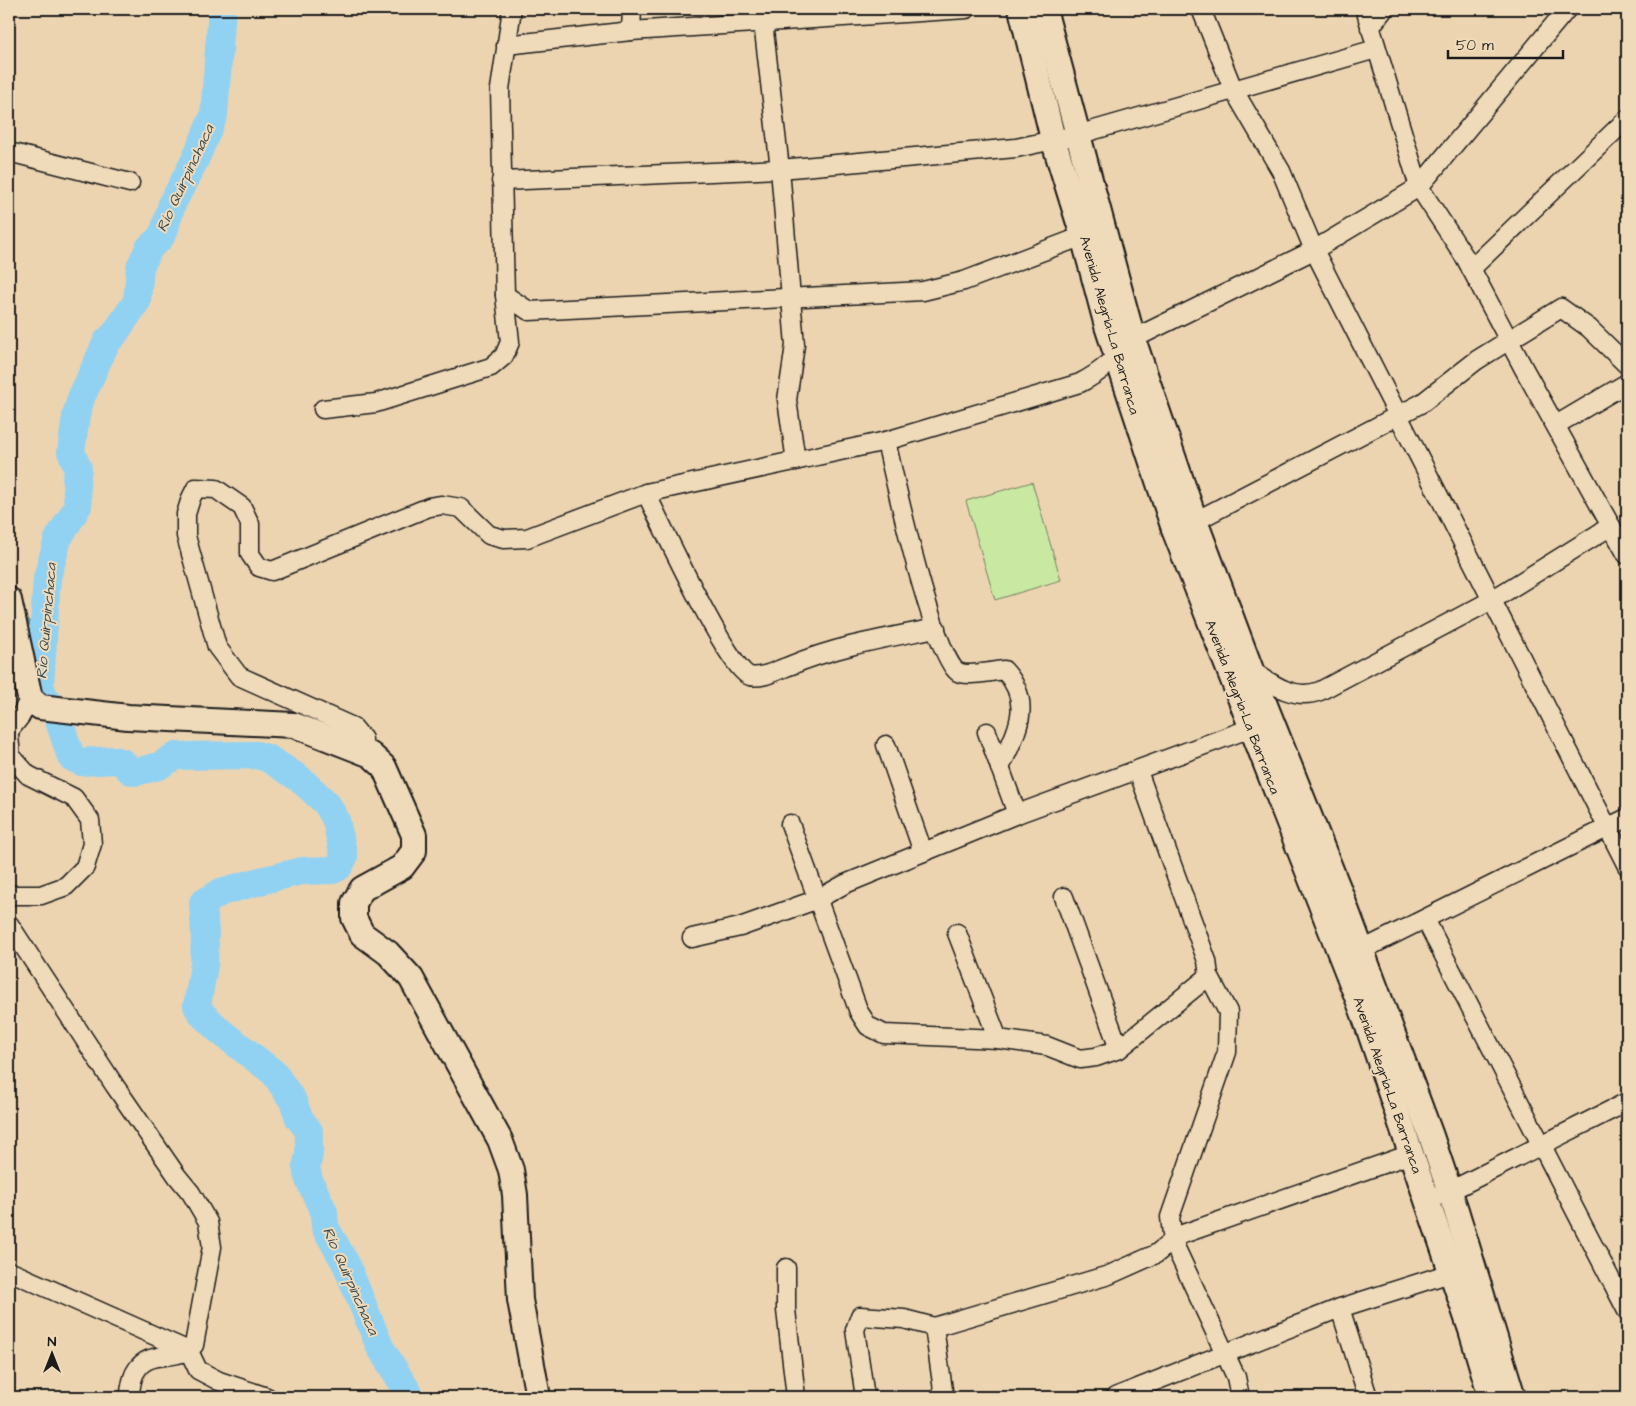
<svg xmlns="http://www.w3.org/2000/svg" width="1636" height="1406" font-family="'Architects Daughter',sans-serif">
	<rect width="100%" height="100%" fill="#ecd4b1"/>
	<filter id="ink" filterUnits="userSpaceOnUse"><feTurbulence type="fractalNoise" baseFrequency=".02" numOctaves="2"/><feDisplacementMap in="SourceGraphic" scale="10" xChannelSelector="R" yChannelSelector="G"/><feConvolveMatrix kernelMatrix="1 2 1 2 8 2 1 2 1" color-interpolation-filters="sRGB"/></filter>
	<g filter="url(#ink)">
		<polygon fill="#c9e9a2" stroke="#72825f" points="1032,482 1061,580 995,600 966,501"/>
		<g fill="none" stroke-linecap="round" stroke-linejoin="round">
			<polyline stroke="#62899d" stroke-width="4.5" points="23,617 28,623 45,627"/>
			<polyline stroke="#91d2f3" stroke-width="28" points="222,9 214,115 195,160 172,204 164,231 160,238 149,248 140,267 137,301 114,335 107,341 81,398 76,416 71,452 78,468 76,481 78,506 58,539 47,578 40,686 44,696 55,709 71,757 81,762 114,760 122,762 131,771 136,772 159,766 175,756 257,755 269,759 300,779 327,804 336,820 344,857 339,867 333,870 302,871 264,880 221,892 203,903 205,934 204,965 197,1006 203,1015 221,1032 274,1073 293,1101 299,1118 309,1131 309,1155 306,1167 309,1180 324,1212 325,1227 346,1264 380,1347 411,1397"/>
			<g stroke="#1c1c1c" stroke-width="21">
				<g id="street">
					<polyline points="766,9 763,22 780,169 795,345 787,400 796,461"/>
					<polyline points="1201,9 1233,89 1281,171 1314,250 1627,866"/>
					<polyline points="1365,9 1419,187 1466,259 1524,369 1627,555"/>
					<polyline points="1370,28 1384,9"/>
					<polyline points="631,31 632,9"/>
					<polyline points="506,45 631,31 966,9"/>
					<polyline points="9,152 130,183"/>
					<polyline points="501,181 780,169 1016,148 1077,135 1376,49"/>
					<polyline points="1471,269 1627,119"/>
					<polyline points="505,295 529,311 923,291 964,281 1083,236 1094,234"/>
					<polyline points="323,409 376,403 491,367 504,356 510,342 505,295 500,89 512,9"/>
					<polyline points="1556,425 1627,383"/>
					<path d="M886,441C894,477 934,659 958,672C967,677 994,671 1004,670C1035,704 1016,732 1000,768"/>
					<path d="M646,493C659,519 730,673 750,676C763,679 777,670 789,666C837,646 886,638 936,628"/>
					<polyline points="1186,526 1422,403 1477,360 1561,308 1589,328 1627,365"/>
					<path d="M1251,670C1272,684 1294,701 1320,691L1492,600L1611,526"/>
					<polyline points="9,731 20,717 30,698"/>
					<polyline points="987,732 1017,814"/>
					<polyline points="9,736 11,756 28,775 74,798 90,820 92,844 85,867 66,886 41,895 9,895"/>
					<polyline points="886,745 923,852"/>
					<path d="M363,752V739L353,727L239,676L217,647L186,536V514L191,498L196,488L216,489L242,507L250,524V554L259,567L272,571L429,507L442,505L461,508L489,535L504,539L527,538L646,493L886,441L1080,383C1102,372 1117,357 1133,339L1314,250L1419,187L1567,9"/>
					<polyline points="790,824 859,1012 868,1026 884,1034 998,1039 1047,1046 1080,1059 1096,1057 1119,1049 1209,976 1207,961 1138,771"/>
					<polyline points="1064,897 1119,1049"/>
					<polyline points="1425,919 1627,1311"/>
					<path d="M9,924L115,1086L177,1176L191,1193L208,1222L212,1247L194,1345C178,1363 149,1348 136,1371C131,1378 131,1389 129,1397"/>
					<polyline points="957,933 998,1039"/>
					<polyline points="692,938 740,927 818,899 845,884 1017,814 1251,728"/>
					<polyline points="1350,956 1627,818"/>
					<polyline points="1209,976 1228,1012 1227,1052 1170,1217 1173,1242 1236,1377 1240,1397"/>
					<polyline points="1439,1195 1450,1191 1627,1102"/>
					<polyline points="786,1268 786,1310 796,1397"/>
					<polyline points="9,1271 189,1351 198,1370 219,1381 267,1397"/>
					<polyline points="1340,1308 1463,1269"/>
					<polyline points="934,1327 944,1397"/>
					<polyline points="865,1397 855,1330 860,1316 904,1319 934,1327 1109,1275 1156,1254 1180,1235 1411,1154"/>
					<polyline points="1115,1397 1340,1308 1368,1397"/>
				</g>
			</g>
			<g stroke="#1c1c1c" stroke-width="28">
				<g id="secondary">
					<polyline points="1021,9 1053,139 1083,236 1107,326 1175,532 1363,1012 1471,1330 1491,1397"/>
					<polyline points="1044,9 1133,339 1195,521 1251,670 1339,890 1431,1136 1456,1210 1513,1397"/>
					<polyline points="9,600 30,698 40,707 128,717 294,725 371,755 384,767 414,835 414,851 402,867 362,889 354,903 354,918 362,934 388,953 411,978 500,1140 511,1170 515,1195 520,1300 538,1397"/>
				</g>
			</g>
			<use href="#street" stroke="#efdab9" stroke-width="18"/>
			<use href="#secondary" stroke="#efdab9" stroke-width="24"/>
		</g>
	</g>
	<g text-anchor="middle" stroke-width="4" stroke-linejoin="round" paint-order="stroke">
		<g font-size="14" fill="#1c1c1c" stroke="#efdab9">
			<text transform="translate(1110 325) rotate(74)" y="5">Avenida Alegría-La Barranca</text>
			<text transform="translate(1243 707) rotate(69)" y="5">Avenida Alegría-La Barranca</text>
			<text transform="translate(1388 1085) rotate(71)" y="5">Avenida Alegría-La Barranca</text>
		</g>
		<g font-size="15" font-style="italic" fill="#394a52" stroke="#efdab9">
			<text transform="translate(185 178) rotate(-65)" y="5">Río Quirpinchaca</text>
			<text transform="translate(46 621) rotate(-85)" y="5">Río Quirpinchaca</text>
			<text transform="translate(351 1281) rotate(66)" y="5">Río Quirpinchaca</text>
		</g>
	</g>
	<rect width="1636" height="1406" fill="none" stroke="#efdab9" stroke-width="30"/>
	<rect x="15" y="15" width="1606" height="1376" fill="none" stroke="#1c1c1c" stroke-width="2" filter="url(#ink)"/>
	<g transform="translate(52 1354)" stroke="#efdab9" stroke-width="4" paint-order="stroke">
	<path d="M0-4L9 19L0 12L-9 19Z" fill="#1c1c1c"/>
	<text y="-8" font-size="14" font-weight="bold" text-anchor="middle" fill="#1c1c1c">N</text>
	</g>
	<path d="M1448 50v8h115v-8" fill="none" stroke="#1c1c1c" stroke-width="2.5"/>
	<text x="1456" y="50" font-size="15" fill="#1c1c1c" stroke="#efdab9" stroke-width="4" paint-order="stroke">50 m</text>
</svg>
